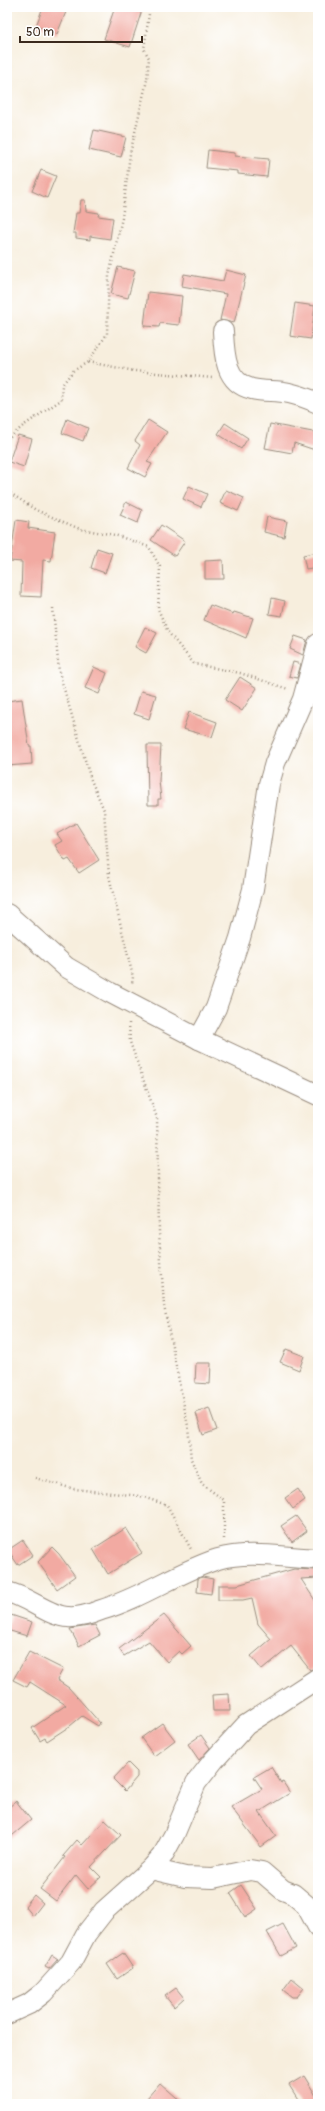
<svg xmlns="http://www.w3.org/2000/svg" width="325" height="2111" font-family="Pangolin,sans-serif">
	<rect width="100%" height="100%" fill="#fff"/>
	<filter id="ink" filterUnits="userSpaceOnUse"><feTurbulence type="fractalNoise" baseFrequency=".025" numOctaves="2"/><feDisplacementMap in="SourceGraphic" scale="8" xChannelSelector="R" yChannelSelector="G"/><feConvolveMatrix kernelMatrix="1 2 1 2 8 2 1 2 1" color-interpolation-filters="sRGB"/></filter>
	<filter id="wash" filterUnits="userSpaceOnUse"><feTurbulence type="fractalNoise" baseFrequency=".012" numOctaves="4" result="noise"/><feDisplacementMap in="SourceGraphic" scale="16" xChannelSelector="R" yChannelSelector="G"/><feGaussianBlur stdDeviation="0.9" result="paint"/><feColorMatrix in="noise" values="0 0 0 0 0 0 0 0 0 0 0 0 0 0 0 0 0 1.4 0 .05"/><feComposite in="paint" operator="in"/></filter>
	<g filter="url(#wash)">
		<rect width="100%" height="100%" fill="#f7eedd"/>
		<g id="blocks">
			<g fill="#f2aaa2">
				<polygon points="43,7 68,7 57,34 36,26"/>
				<polygon points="115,7 143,7 130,47 104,39"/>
				<polygon points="94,130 126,137 121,157 89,150"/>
				<polygon points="208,150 235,153 235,156 269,159 267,177 238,174 238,171 206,168"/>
				<polygon points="41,170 56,176 47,198 32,191"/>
				<polygon points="81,200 85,200 86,211 99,213 98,216 113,218 110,239 90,236 90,240 76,238 76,233 73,233 76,213 79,213"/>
				<polygon points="118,267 135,271 128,298 111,294"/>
				<polygon points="226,270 246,275 234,323 220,320 226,294 182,286 184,274 223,281"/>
				<polygon points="148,292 182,296 179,325 160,323 159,327 144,326"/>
				<polygon points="295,303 315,306 311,339 290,336"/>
				<polygon points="67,419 88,428 83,441 62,433"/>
				<polygon points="148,420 167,432 147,462 152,464 145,477 128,468 140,445 135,441"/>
				<polygon points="225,423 248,438 241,449 218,434"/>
				<polygon points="270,424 318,433 318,451 294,443 292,453 265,448"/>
				<polygon points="18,435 32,439 24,467 9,462"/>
				<polygon points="189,486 207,494 201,507 183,499"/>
				<polygon points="226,490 244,498 238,511 220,503"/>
				<polygon points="126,502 142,510 138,523 120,515"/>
				<polygon points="267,517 287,521 284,537 264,532"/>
				<polygon points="16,520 29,522 28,528 55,532 51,561 43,560 41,597 21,596 22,562 10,561"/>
				<polygon points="161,525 185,541 175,556 151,540"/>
				<polygon points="97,548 112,553 105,573 91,568"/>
				<polygon points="318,552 318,567 306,569 303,555"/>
				<polygon points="223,560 224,579 205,579 205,561"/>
				<polygon points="272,598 285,601 282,616 269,614"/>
				<polygon points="210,605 233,614 234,612 253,618 246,638 204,620"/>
				<polygon points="145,627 157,633 146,653 135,647"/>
				<polygon points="295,636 307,640 303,655 290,649"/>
				<polygon points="293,662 301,664 297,678 289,676"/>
				<polygon points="94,667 107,673 99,694 85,688"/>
				<polygon points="240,677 257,688 242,711 225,700"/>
				<polygon points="141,691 156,695 149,719 134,714"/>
				<polygon points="22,699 29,746 31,746 32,764 7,766 7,701"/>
				<polygon points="189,712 217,722 212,737 183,729"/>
				<polygon points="147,745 161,745 159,781 161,799 158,799 158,805 148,805"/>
				<polygon points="76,823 99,860 79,873 69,859 65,861 55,845 62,841 57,834"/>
				<polygon points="286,1349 304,1356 299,1370 280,1362"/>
				<polygon points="196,1363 211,1363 210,1384 195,1383"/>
				<polygon points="209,1408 217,1430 203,1435 196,1413"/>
				<polygon points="298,1489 305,1500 293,1509 285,1498"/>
				<polygon points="296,1516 307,1531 292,1542 281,1526"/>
				<polygon points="126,1528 142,1553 108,1574 93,1549"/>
				<polygon points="23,1540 33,1555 18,1565 8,1550"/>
				<polygon points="52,1547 59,1554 75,1576 57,1589 38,1562"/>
				<polygon points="294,1569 318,1570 318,1578 301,1579 318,1605 318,1667 310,1670 291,1646 262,1670 251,1656 271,1639 258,1624 252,1598 243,1600 218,1600 218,1585 237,1585"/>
				<polygon points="202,1577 213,1579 211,1594 197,1592 198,1579"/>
				<polygon points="11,1615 32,1622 27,1636 7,1630"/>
				<polygon points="164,1615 191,1646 182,1654 179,1651 167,1662 149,1641 124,1656 119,1649"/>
				<polygon points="95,1625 100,1635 79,1646 70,1629"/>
				<polygon points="29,1652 63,1669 57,1680 69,1688 100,1723 98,1726 82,1716 70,1726 47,1741 45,1738 40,1741 32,1728 66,1705 30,1682 27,1687 13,1680"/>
				<polygon points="229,1694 230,1711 213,1711 212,1695"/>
				<polygon points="162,1723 175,1740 154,1756 141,1738"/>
				<polygon points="201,1735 210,1748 199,1760 188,1744"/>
				<polygon points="128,1763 137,1772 137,1777 125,1791 113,1779"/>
				<polygon points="271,1767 281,1783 283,1782 290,1793 259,1812 276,1836 261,1847 231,1807 262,1789 254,1777"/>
				<polygon points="16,1801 31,1820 7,1840 7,1809"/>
				<polygon points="105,1820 121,1835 91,1867 101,1877 88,1889 76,1875 56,1901 40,1889 65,1857 63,1856 77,1840 82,1845"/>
				<polygon points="241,1885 257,1909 245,1917 230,1893"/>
				<polygon points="34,1895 43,1903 33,1916 25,1906"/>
				<polygon points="283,1924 296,1948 281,1956 267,1932"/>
				<polygon points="123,1953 133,1968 117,1979 107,1964"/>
				<polygon points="52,1955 58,1959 49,1969 45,1967"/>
				<polygon points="292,1978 304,1988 297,1997 292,1997 283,1990"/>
				<polygon points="176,1988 184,1998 174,2007 165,1996"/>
				<polygon points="304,2076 318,2099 318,2104 301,2104 289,2085"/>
				<polygon points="160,2083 184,2104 154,2104 147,2098"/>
			</g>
		</g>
	</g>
	<g filter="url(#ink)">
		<use href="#blocks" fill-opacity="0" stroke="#998c7e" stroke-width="1"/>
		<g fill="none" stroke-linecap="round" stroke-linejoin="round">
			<g stroke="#998c7e" stroke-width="22">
				<g id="minor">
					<path d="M223,331C224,354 225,383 252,389C264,392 277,390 289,393C299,395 309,399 318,403"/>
					<polyline points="7,914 66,967 109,992 199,1039 318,1095"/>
					<polyline points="199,1039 216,1008 240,938 253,889 269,784 275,763 303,699 318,644"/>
					<path d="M7,1592C27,1596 50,1617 68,1617C79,1618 91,1614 101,1610C142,1598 177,1572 218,1559C248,1550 287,1558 318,1559"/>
					<polyline points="151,1869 185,1877 213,1878 250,1870 262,1872 283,1890 293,1894 306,1905 318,1927"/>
					<polyline points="7,2014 29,2004 43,1993 71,1962 86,1934 104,1911 151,1869 163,1855 174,1835 196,1783 214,1760 246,1725 318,1678"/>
				</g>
			</g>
			<g stroke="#998c7e" stroke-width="2.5" stroke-dasharray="1 3" stroke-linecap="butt">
				<polyline points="88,362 135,371 213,378"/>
				<polyline points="7,440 23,426 61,400 62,385 73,371 88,362 107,334 109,276 122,218 130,154 147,80 149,58 144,49 150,7"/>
				<polyline points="7,491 36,510 80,529 115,535 149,547 160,567 158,609 168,632 194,664 240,673 288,689"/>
				<polyline points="53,608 59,672 91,780 104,810 109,876 133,977 132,984"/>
				<polyline points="129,1023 130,1042 157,1118 159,1232 164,1306 188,1426 191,1459 202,1484 224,1500 224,1539"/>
				<polyline points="35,1478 74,1489 140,1496 167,1505 192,1551"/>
			</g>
			<use href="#minor" stroke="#fff" stroke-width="20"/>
		</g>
	</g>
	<rect width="325" height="2111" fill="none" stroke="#fff" stroke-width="24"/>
	<path d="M20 36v6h122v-6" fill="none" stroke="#3b2a1e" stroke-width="2"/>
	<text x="26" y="36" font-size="12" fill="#3b2a1e" stroke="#ffffff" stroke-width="3" paint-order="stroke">50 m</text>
</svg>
